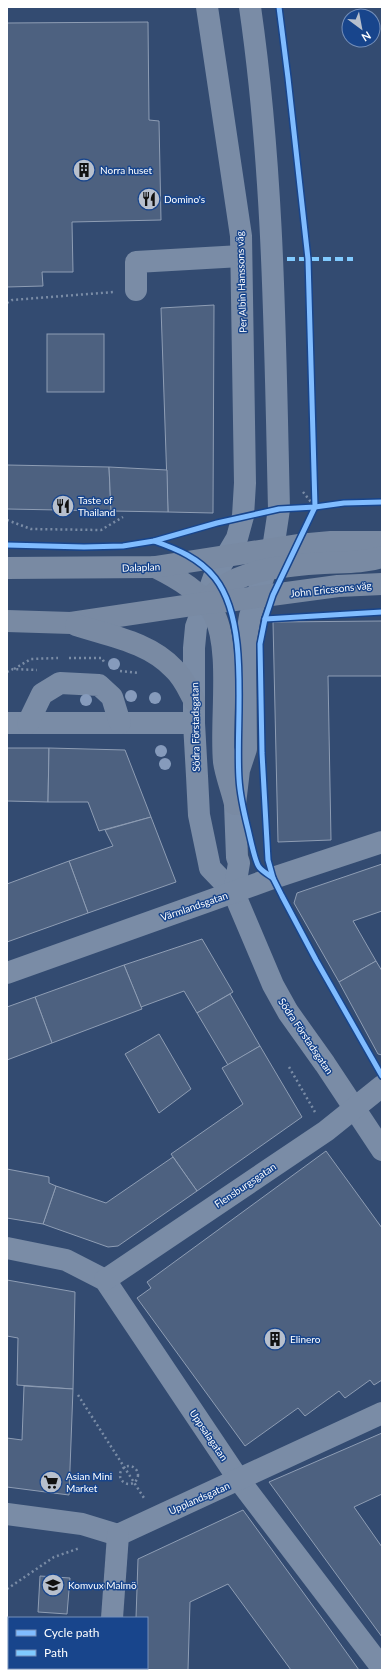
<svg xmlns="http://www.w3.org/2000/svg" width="389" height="1677" font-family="Lato,sans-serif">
	<rect width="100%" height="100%" fill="#334b71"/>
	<g fill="#4d6180" stroke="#8e9db4">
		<polygon points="148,22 149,120 159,121 161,220 72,222 73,272 42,272 43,286 7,287 7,23"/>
		<polygon points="214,305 213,513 168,512 161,308"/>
		<rect x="47" y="334" width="57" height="58"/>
		<polygon points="7,465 109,467 111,511 7,509"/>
		<polygon points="109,467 167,470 168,512 111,511"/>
		<polygon points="382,621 382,676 328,676 331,840 278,842 273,622"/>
		<polygon points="7,748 49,748 48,802 7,801"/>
		<polygon points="49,748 125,750 151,817 99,831 88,802 48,802"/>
		<polygon points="151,817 176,882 88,913 69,861 113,846 105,830"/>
		<polygon points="69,861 88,913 7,942 7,884"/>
		<polygon points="382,864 382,911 353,921 376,961 339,982 294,903 297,893"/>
		<polygon points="202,939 233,992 197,1013 184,991 141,1007 124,965"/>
		<polygon points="376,961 382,971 382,1055 378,1054 339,982"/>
		<polygon points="124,965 142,1009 52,1043 35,997"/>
		<polygon points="230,994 260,1046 228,1065 197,1013"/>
		<polygon points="35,997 52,1043 7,1060 7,1007"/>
		<polygon points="159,1034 191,1089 159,1113 125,1054"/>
		<polygon points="260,1046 302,1117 197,1191 171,1154 243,1104 222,1068"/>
		<polygon points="326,1151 382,1228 382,1380 374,1385 370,1380 345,1398 339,1391 305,1416 298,1408 245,1446 137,1298 151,1288 147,1282"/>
		<polygon points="173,1157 197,1191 118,1246 108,1247 43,1224 56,1186 106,1203"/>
		<polygon points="7,1169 49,1177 49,1183 56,1186 43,1224 7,1218"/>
		<polygon points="7,1280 75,1292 73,1389 17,1385 18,1338 7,1336"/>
		<polygon points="24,1386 73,1389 69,1495 7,1487 7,1438 22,1440"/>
		<polygon points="382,1433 382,1494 354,1507 382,1547 382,1637 269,1482"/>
		<polygon points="243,1510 324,1621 359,1670 291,1670 228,1584 190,1602 188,1670 134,1670 134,1668 147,1668 147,1618 136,1618 138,1559"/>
		<polygon points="40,1576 70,1578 67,1614 38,1612"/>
	</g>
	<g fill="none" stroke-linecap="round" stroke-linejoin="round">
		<g stroke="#7a8ca6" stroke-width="2.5" stroke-dasharray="2 3" stroke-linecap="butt">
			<polyline points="7,303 12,300 114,292"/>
			<polyline points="303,492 315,507"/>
			<polyline points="7,520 31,529 101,530 123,517"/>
			<polyline points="69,658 102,658 104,662"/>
			<polyline points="14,669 31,659 58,658"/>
			<polyline points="120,671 139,673"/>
			<polyline points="7,672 13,669 37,670"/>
			<polyline points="289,1067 315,1112"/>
			<polyline points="78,1395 144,1498"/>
			<circle cx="129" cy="1475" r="9"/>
			<polyline points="7,1589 54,1557 80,1548"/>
		</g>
		<g stroke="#7a8ca6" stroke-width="22">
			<polyline points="207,7 241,236 245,483 243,516 237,538 214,577 196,627 194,648 194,723 197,776 199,815 209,863 210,868 234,893 273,985 288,1012 325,1064 382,1150"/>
			<polyline points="136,290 136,262 241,256"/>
			<polyline points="7,723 194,723"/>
			<polyline points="28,723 42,694 60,683 99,685 112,697 120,723"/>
			<path d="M234,893L239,863L237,857L235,804L239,770L246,749L245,646L250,616L273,549L279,509C275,341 274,173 250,7"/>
			<polyline points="7,973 273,878 382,842"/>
			<polyline points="7,1248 66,1260 105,1280 239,1480 382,1668"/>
			<polyline points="105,1280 326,1131 382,1086"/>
			<polyline points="7,1514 82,1524 118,1535 382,1413"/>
			<polyline points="112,1618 118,1535"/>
			<polyline points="108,1670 108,1668"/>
		</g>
		<g stroke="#798aa3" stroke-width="22">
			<path d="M155,567C177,578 202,592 214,614C232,650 220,721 224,762C226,776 232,790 235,804"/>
			<polyline points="7,568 155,567 298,545 331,542 382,542"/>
			<path d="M205,603C210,598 215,592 221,588C249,568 291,565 324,563C344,562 363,563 382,557"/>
			<polyline points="7,621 71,623 205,603 228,601 338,586 382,584"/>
			<path d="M76,625C110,636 149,642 174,669C183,677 188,689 194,700"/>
		</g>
		<polyline stroke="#80caff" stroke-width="4" stroke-dasharray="8 4" stroke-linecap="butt" points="287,259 353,259"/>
		<g stroke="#18458c" stroke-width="8">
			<g id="cycleway">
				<polyline points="279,7 288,78 308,259 315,507 273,595 265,619 260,644 262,753 268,860 273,878 282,896 316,960 382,1076"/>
				<path d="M154,541C177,549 199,558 215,578C251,624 235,722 239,779C240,796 244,813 248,829C250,837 255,862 259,867C262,871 269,875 273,878"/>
				<polyline points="7,545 84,547 123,546 154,541 217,523 279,509 315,507 344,503 382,502"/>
				<polyline points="265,619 382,612"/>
			</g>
		</g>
		<use href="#cycleway" stroke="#80bcff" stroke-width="5"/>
	</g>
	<g fill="#869bbc">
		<circle cx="114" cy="664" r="6"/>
		<circle cx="131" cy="696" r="6"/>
		<circle cx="155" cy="698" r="6"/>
		<circle cx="86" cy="700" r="6"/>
		<circle cx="161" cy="751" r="6"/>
		<circle cx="165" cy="764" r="6"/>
	</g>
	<defs>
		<g id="building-disc" transform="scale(1.15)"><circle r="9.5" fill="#b8c0cd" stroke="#18458c"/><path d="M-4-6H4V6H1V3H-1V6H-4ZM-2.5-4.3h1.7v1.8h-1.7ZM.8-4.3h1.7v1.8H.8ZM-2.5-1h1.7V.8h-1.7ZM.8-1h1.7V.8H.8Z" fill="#111"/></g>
		<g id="restaurant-disc" transform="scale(1.15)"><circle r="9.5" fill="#b8c0cd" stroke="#18458c"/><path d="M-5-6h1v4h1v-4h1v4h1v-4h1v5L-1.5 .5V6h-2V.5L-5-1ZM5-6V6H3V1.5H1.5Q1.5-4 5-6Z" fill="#111"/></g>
		<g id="supermarket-disc" transform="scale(1.15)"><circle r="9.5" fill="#b8c0cd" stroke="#18458c"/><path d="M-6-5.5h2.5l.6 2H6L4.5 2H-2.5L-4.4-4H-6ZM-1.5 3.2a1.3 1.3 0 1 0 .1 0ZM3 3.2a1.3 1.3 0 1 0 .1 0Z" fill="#111"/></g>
		<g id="school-disc" transform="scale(1.15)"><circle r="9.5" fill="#b8c0cd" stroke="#18458c"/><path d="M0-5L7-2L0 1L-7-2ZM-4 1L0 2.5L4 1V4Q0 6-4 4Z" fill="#111"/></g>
	</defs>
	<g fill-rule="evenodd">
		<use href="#building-disc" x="84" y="170"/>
		<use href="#restaurant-disc" x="149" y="199"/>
		<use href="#restaurant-disc" x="63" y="506"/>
		<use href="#building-disc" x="275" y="1339"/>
		<use href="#supermarket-disc" x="51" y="1482"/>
		<use href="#school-disc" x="53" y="1585"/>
	</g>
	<g text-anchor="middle" stroke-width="3" stroke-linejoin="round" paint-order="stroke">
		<g font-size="10" fill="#fff" stroke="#18458c" text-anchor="start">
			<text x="100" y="174">Norra huset</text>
			<text x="164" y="203">Domino's</text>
			<text x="78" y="504">Taste of<tspan x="78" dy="12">Thailand</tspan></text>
			<text x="290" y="1343">Elinero</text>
			<text x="66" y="1480">Asian Mini<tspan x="66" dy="12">Market</tspan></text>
			<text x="68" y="1589">Komvux Malmö</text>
		</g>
		<g font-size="10" fill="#fff" stroke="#18458c">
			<text transform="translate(241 282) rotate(-92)" y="4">Per Albin Hanssons väg</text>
			<text transform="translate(141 567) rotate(-2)" y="4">Dalaplan</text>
			<text transform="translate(331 589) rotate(-6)" y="4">John Ericssons väg</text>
			<text transform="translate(195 727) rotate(-91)" y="4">Södra Förstadsgatan</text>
			<text transform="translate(194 906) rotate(-19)" y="4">Värmlandsgatan</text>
			<text transform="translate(306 1036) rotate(56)" y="4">Södra Förstadsgatan</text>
			<text transform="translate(245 1185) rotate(-34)" y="4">Flensburgsgatan</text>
			<text transform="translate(209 1435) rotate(56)" y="4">Uppsalagatan</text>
			<text transform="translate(199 1498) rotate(-24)" y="4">Upplandsgatan</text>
		</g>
	</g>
	<rect width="389" height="1677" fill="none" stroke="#ffffff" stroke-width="16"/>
	<rect x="8" y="1617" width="140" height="52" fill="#18458c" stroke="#748fba"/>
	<rect x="16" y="1630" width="20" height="6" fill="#80bcff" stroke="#748fba"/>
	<text x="44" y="1637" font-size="12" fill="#ffffff">Cycle path</text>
	<rect x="16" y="1650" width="20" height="6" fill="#80caff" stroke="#748fba"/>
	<text x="44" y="1657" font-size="12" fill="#ffffff">Path</text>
	<g transform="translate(361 28) rotate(148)"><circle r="19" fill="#18458c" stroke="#748fba"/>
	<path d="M0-3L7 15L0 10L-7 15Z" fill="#b8c0cd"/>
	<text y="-6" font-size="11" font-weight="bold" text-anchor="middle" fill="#ffffff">N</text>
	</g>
</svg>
